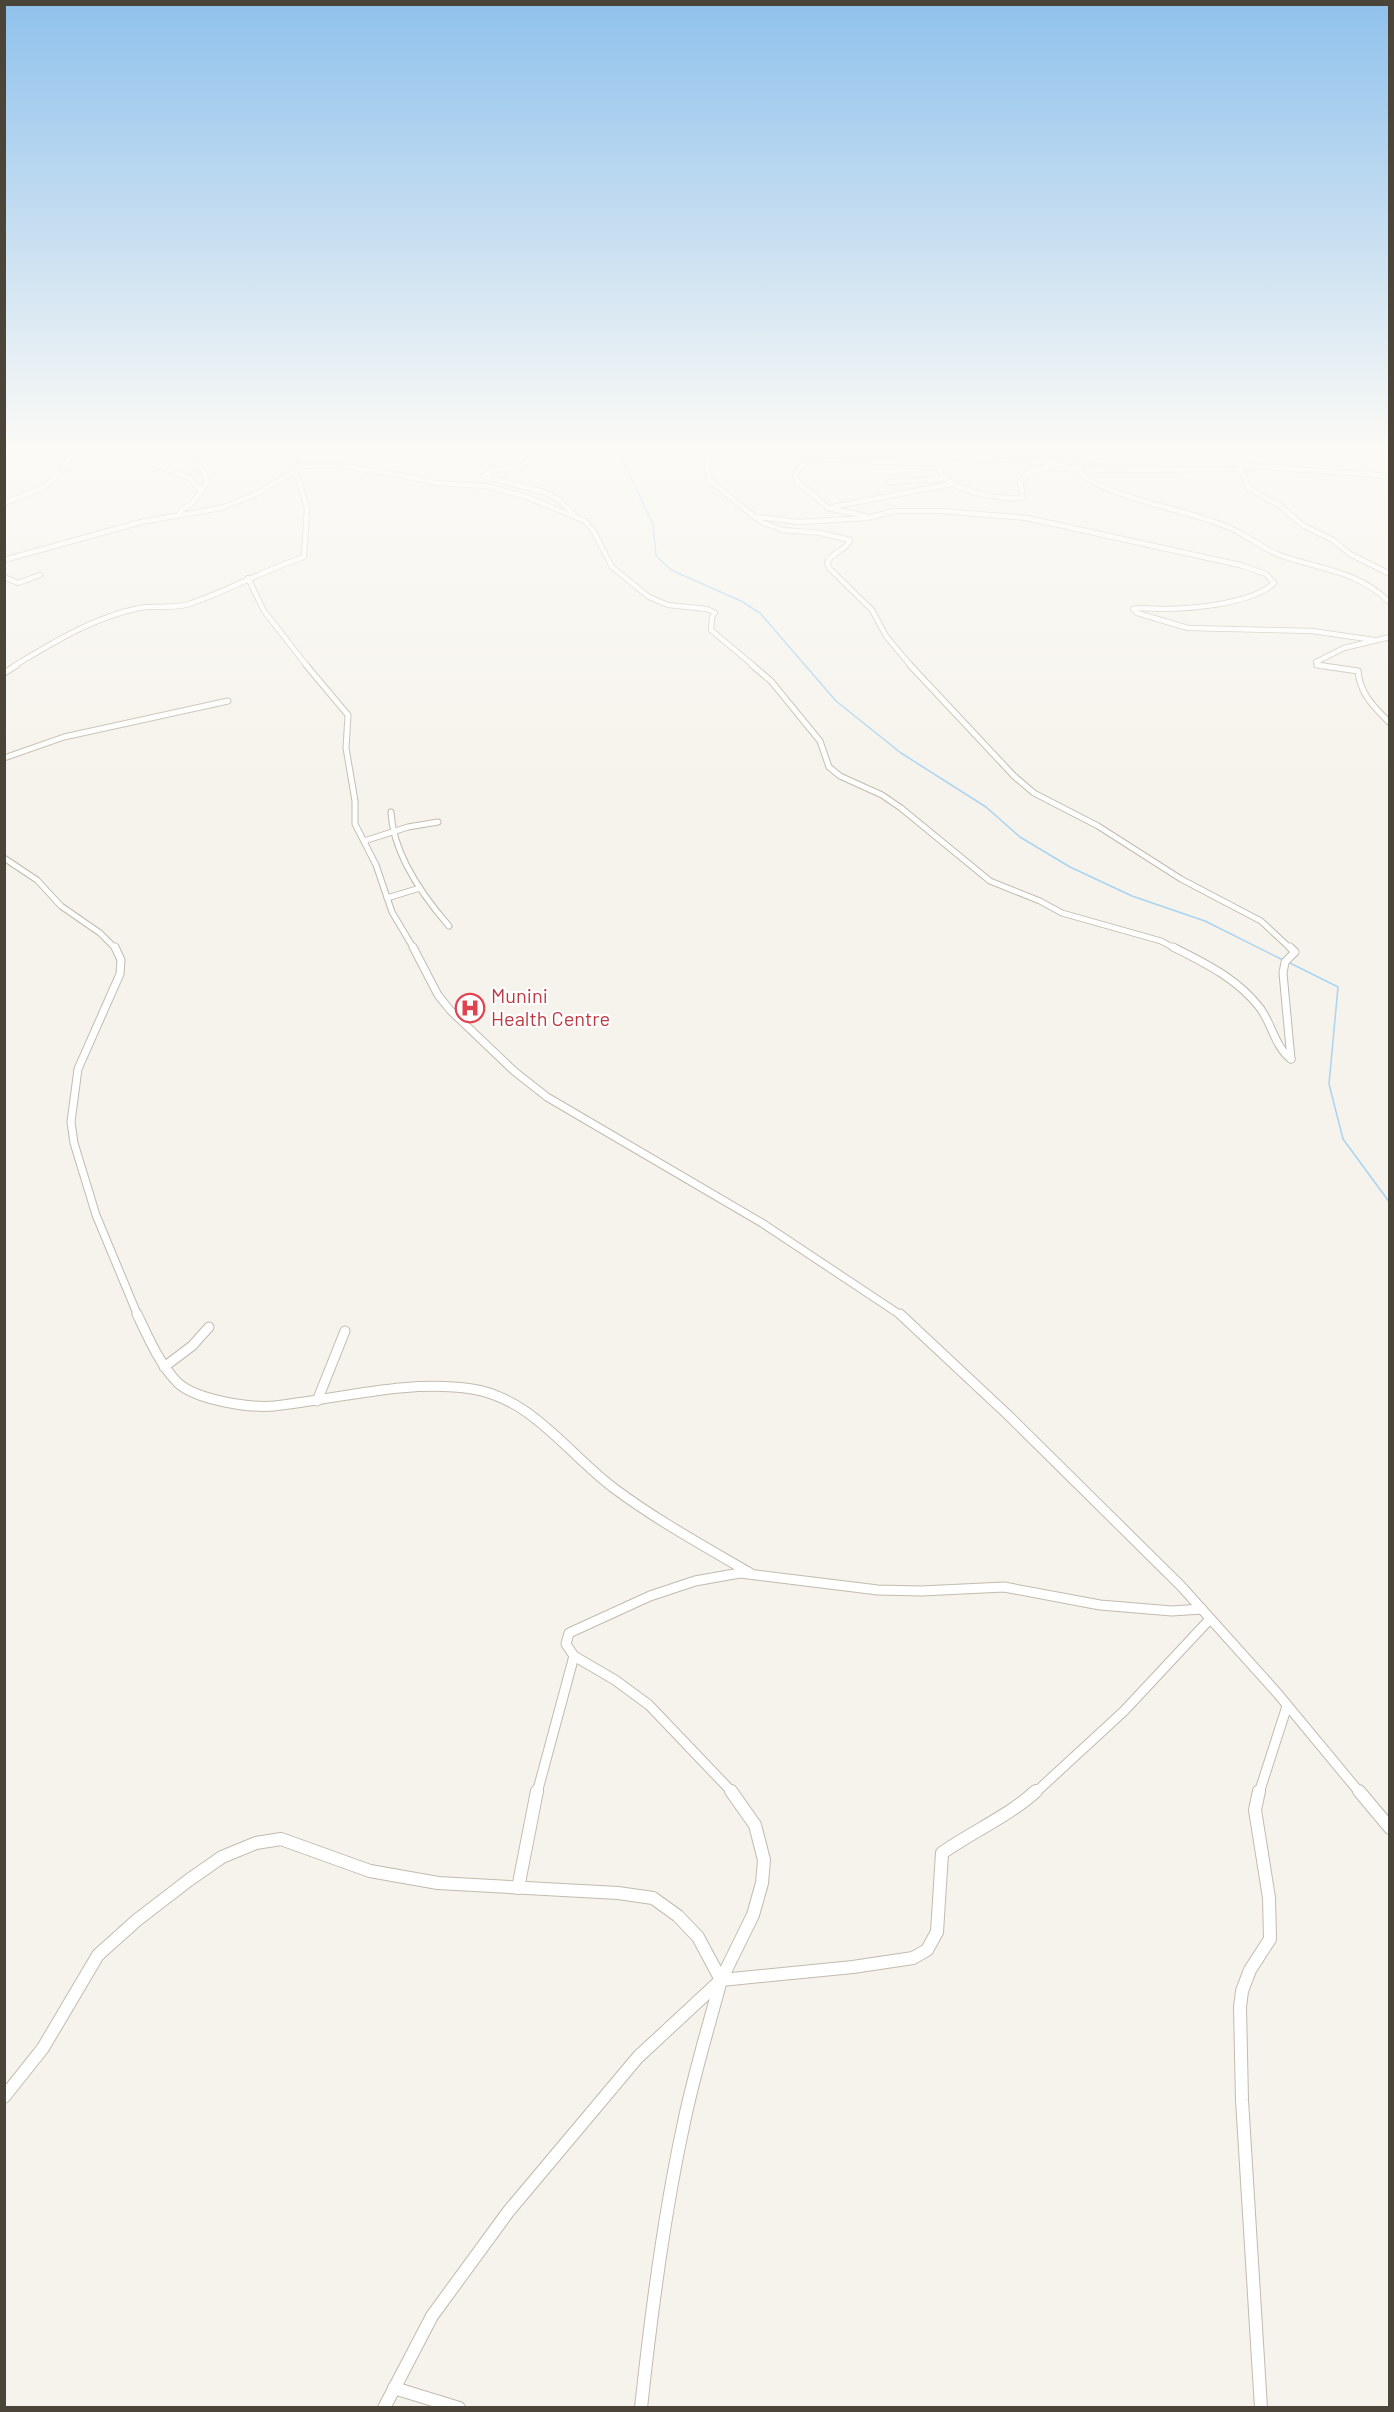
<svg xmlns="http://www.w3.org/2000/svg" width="1394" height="2412" font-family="Barlow,sans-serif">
	<rect width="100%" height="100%" fill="#f6f3ec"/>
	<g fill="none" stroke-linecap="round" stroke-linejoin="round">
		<g stroke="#a9d4f2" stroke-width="1.5">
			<polyline points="623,449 623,461 653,524 656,556 671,570 741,601 760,613 836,701 901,753 986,807 1020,837 1070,867 1132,896 1205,921 1283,960"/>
			<polyline points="1288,962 1338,987 1329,1084 1343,1139 1390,1203"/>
		</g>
		<g stroke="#c2bbae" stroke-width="6">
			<g id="street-far4">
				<polyline points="117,449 189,478 202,492"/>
				<polyline points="543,449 519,467 493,470 483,476 544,492 559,500 576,517"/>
				<path d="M711,449L707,468L710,481L761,522L783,530L821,533L850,540C845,552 832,551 827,563L830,569L872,610L886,636L911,666"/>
				<polyline points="813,449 795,475 797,481 828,508 865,516"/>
				<path d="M948,449C944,456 938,462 940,471C946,490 1006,502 1023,497L1020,482L1030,471L1084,459"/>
				<polyline points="1027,449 1072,460"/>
				<polyline points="1269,449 1239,463 1248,488 1280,506 1304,526 1333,540 1350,554 1390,574"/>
				<polyline points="1312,449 1319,450"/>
				<path d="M1112,452L1086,459L1078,467C1082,479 1099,485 1111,490C1148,505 1188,511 1225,526C1245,533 1262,549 1282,556C1320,569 1361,572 1390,603"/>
				<polyline points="943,456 1055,463"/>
				<polyline points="807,459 940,464"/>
				<polyline points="1239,465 1390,476"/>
				<polyline points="294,466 335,465 395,474 434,483 486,486 527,497 585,521 594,532 612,567 649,597 668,605 707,609 715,613 712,617 711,630 754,666"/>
				<polyline points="1052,469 1078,468"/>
				<polyline points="1079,470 1241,469"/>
				<polyline points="889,482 944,479"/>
				<path d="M4,503C37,491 61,486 72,449"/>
				<polyline points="833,507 951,484"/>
				<polyline points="178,516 181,510 192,503 207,483 204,472 185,449"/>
				<path d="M757,517L799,522L867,518L895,511H942L1027,518L1240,565L1266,574L1274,583C1252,604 1191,609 1161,609C1151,609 1143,607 1133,609"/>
				<polyline points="4,560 141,522 221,508 254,495 296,470"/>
				<polyline points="4,577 18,583 40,575"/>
				<polyline points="248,578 264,611 307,666"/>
				<polyline points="1133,609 1137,613 1188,628 1312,631 1374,640"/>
				<path d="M14,666C54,642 92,618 139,608C155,605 173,609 189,604C228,591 264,570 304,557L307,508L294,466L295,449"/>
				<polyline points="1321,666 1316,662 1344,648 1390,637"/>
			</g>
		</g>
		<g stroke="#c2bbae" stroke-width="7">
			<g id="street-far3">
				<polyline points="306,665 348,715 346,748 355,801 355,824 376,865 392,912 414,949"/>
				<polyline points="752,665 771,681 820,741 829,767 840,776 882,795 901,808 990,881 1040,901 1062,913 1161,941 1176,949"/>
				<polyline points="910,665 1014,776 1034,793 1098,826 1181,879 1261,921 1291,949"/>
				<path d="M1317,665L1358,671C1360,694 1374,707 1390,723"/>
				<polyline points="4,673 17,665"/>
				<polyline points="4,758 64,737 228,701"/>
				<path d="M391,812C393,854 422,895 449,926"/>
				<polyline points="364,841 408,827 438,822"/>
				<polyline points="4,858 37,880 61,906 100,933 116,949"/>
				<polyline points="387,898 420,888"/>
			</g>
		</g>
		<g stroke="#c2bbae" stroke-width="9">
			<g id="street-far2">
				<polyline points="115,947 121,960 120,974 78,1069 71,1122 74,1143 96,1215 138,1316"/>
				<polyline points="413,947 438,995 450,1010 514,1071 547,1097 762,1223 902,1316"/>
				<path d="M1173,947C1205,963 1238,979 1260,1008C1272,1024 1275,1047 1291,1059"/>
				<polyline points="1290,947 1295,952 1285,962 1283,973 1291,1059"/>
			</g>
		</g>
		<g stroke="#c2bbae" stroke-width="11">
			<g id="street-far1">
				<path d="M137,1314C148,1337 159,1363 177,1382C195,1400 249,1408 274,1406C339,1399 407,1379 472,1389C532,1398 569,1455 615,1489C658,1521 704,1546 750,1573"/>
				<polyline points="900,1314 1008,1415 1181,1586 1278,1694 1360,1793"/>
				<polyline points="164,1367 192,1346 209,1327"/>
				<polyline points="317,1401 345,1331"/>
				<polyline points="537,1793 574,1656"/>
				<polyline points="733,1793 649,1705 615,1680 574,1656 566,1644 569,1633 650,1596 695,1581 740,1573 878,1590 921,1591 1004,1587 1100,1605 1172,1611 1202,1609"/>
				<polyline points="1035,1793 1124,1711 1210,1619"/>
				<polyline points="1259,1793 1287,1706"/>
			</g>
		</g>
		<g stroke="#c2bbae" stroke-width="14">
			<g id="street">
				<polyline points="1259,1791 1255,1810 1269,1898 1270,1939 1250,1970 1242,1991 1240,2007 1242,2100 1261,2408"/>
				<polyline points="1359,1791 1390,1828"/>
				<polyline points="518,1888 537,1791"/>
				<path d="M721,1980L853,1967L913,1958L927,1950L937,1932L942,1853C973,1831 1009,1816 1036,1791"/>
				<path d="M4,2097L43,2048L98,1955L137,1920L189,1880L222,1857L256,1843L281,1839L370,1871L438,1883L618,1893L653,1898L678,1916L698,1937L721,1980C708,2029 693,2077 683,2127C663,2220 651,2314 641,2408"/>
				<polyline points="394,2388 459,2408"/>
				<polyline points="384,2408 432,2316 508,2212 638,2057 721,1980 753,1915 762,1883 764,1860 755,1825 731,1791"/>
			</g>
		</g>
		<use href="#street-far4" stroke="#fff" stroke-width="4.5"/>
		<use href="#street-far3" stroke="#fff" stroke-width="5"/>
		<use href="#street-far2" stroke="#fff" stroke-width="7"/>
		<use href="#street-far1" stroke="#fff" stroke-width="9"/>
		<use href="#street" stroke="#fff" stroke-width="12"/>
	</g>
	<linearGradient id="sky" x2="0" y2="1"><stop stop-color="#8fc1ec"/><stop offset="0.57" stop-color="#fbfaf6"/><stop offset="1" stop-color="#fbfaf6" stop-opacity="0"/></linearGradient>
	<rect width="1394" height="786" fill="url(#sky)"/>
	<defs>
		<g id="hospital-ring" transform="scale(1.5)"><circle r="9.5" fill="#fff" stroke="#e0444e" stroke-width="1.5"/><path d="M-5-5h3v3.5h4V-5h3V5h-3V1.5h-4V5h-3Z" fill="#e0444e"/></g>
	</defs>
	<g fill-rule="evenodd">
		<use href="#hospital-ring" x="470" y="1008"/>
	</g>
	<g text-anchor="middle" stroke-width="4.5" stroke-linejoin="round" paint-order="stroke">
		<g font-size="20" fill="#be3a42" stroke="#fff" text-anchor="start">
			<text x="491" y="1003">Munini<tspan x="491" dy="23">Health Centre</tspan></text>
		</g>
	</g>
	<rect width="1394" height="2412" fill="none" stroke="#4b4439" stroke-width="12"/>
</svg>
